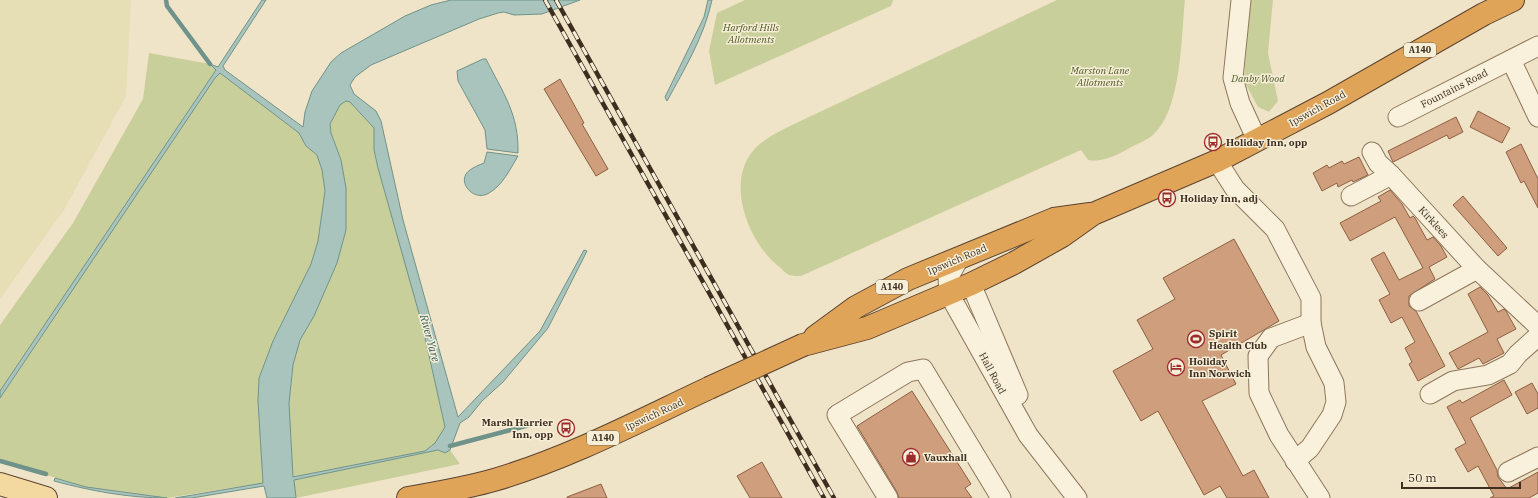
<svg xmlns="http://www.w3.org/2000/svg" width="1538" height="498" font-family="'IBM Plex Serif',serif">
	<rect width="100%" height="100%" fill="#f0e4c8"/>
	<polygon fill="#e6deb5" points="0,0 131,0 126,96 64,210 0,299"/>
	<g fill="#c9cf9b">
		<polygon points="745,0 893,0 891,6 715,85 709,51 717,13"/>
		<path d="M1057,0H1185C1181,37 1182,109 1153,135C1146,141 1136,144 1128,149C1117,155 1101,163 1088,160L1081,150L801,276C797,276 792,276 789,275C785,273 781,268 777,265C749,242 726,185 752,152C761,140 778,132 792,125Z"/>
		<polygon points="1249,0 1273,0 1268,53 1278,101 1269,112 1258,107 1244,81"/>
		<polygon points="149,53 210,64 216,70 0,391 0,325 73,223 143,99"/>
		<polygon points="220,73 299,133 306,146 317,155 322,170 325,191 318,241 311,264 273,341 259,378 258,401 263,483 167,498 86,487 0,461 0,398 215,77"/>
		<polygon points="346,101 350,102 374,128 374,150 422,324 445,427 435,444 425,451 293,477 289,403 293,365 300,340 314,316 337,263 341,160 331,133 330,124 340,105"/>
		<polygon points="438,450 445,453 450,450 460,464 296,498 293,480"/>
	</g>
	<g fill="#a9c4bc" stroke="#6f938a" fill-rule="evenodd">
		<path d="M262,0H266L223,66L225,70L303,127L305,112L312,91L331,62L341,53L405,16L431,5L451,0H580L542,14L514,15L504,12L498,13L479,19L371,65L355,77L350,85L354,94L376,111L381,121L403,220L458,417L540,331L584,250L587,251L548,328L503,382L482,401L469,417L460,423L450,450L445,453L438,450L294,480L296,498H267L264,486L192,498H175L263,483L258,401L259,378L273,341L311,264L318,241L325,191L322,170L317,155L306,146L299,133L220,73L215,78L0,398V391L216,70L210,64L218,67ZM346,101L350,102L374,128V150L378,168L422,324L445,427L435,443L425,451L293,477L289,403L293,365L300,340L314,316L337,263L346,230V188L341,160L331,133L330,124L340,105Z"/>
		<path d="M708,0H712C704,37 685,68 667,101L665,97L704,17Z"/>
		<path d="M483,59H486C503,93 519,114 518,153L487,149L485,130L458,81L457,71Z"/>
		<path d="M487,152L518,156C510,169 503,185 489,193C473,203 455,180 470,170C474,167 479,165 484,163Z"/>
		<path d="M55,478L86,487L167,498C129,498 91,491 54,481Z"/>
	</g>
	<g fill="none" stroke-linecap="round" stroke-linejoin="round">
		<g stroke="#6f938a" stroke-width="4.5">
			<polyline points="166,0 167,6 210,64"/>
			<polyline points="450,446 541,422"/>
			<polyline points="0,461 46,474"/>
		</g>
	</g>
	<g fill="#cf9f7d" stroke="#8d5f41">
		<polygon points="560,79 584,123 582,124 608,169 596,176 544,89"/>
		<polygon points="1478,111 1510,128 1502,143 1470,127"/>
		<polygon points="1456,117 1463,132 1449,139 1447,135 1393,162 1388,151"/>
		<polygon points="1521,144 1538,179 1538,208 1524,181 1521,183 1506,152"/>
		<polygon points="1359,157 1368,175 1353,182 1352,180 1338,187 1337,183 1322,191 1313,173 1327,165 1329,168 1342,161 1344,164"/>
		<polygon points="1390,190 1402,204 1410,218 1413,216 1415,218 1427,240 1433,237 1441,246 1447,257 1429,267 1435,279 1409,296 1409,306 1416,311 1445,366 1418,381 1409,364 1412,362 1405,348 1415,342 1402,317 1391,323 1379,300 1390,294 1371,259 1384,252 1399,280 1423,268 1395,217 1350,241 1340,223 1381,201 1378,197"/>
		<polygon points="1463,196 1507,248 1498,256 1453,205"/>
		<polygon points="1234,239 1279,321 1221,355 1236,384 1202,401 1243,476 1254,470 1269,498 1227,498 1220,486 1204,495 1158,411 1141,421 1113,371 1153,349 1137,320 1175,299 1163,278"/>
		<polygon points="1480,287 1488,295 1498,312 1504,309 1506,311 1516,329 1497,339 1504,353 1483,364 1479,358 1458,369 1449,353 1488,332 1468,294"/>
		<polygon points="1504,380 1512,395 1470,418 1497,470 1498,477 1507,489 1538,472 1538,493 1529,498 1490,498 1494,496 1478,466 1468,472 1455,449 1466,443 1447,407 1460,400 1462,403"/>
		<polygon points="1532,383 1538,394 1538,408 1527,414 1515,392"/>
		<polygon points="912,391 971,484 965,488 972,498 899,498 897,492 857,426"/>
		<polygon points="762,462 782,498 750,498 737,476"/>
		<polygon points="601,484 607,498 567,498 567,497"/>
	</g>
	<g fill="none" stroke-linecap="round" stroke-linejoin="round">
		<g stroke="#8d765c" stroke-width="21">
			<g id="minor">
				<polyline points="1241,0 1233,78 1240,103 1257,140"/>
				<polyline points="1511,60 1538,117"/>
				<polyline points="1398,117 1538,46"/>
				<polyline points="1372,152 1378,163 1391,175 1477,269 1538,326"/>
				<polyline points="1217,161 1235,189 1275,229 1311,298 1311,323 1316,347 1334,383 1336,402 1332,415 1310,448 1295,461"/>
				<polyline points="1351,196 1391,175"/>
				<polyline points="960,257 948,278 949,294 1028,435 1077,498"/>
				<polyline points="971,284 1018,395"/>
				<polyline points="1419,301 1477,269"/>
				<polyline points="1311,323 1271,338 1258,356 1259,393 1279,435 1320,498"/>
				<polyline points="1430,394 1453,381 1488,375 1510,364 1518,354 1538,336"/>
				<polyline points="1508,472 1538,457"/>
				<polyline points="888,498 837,415 908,372 923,369 1001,498"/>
			</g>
		</g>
		<g stroke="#5b4430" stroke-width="24">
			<polyline id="major" points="0,484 46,498"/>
		</g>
		<g stroke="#5b4430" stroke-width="24">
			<g id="highway">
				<polyline points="815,337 856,307 908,279 1054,219 1090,214"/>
				<polyline points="803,345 867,328 971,284 1014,263 1062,236 1093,214 1217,161 1328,103 1484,14 1513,0"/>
				<path d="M408,498C437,493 466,488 494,480C569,458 639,421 709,388"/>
			</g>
		</g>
		<use href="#minor" stroke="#faf1dc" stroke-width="19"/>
		<use href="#major" stroke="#f3d9a0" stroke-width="22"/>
		<use href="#highway" stroke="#e0a458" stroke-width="22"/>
		<g stroke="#3d2e20" stroke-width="4.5">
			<g id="rail">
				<polyline points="545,0 824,498"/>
				<polyline points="556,0 834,498"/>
			</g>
		</g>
		<use href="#rail" stroke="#f7eed8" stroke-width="3" stroke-dasharray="9" stroke-linecap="butt"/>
		<g stroke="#5b4430" stroke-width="24" stroke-linecap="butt">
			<polyline id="highway-bridge" points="709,388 803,345"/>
		</g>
		<use href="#highway-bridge" stroke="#e0a458" stroke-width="22"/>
	</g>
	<defs>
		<g id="bus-ring" transform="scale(0.9)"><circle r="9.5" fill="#f7eed8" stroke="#9e2a2b" stroke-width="1.5"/><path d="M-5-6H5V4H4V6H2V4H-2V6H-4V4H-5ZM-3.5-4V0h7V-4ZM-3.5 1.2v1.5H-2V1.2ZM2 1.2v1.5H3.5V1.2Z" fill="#9e2a2b"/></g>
		<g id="stadium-ring" transform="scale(0.9)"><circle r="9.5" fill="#f7eed8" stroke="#9e2a2b" stroke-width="1.5"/><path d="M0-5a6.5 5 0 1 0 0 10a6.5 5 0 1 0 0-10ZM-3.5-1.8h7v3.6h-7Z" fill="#9e2a2b"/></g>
		<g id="hotel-ring" transform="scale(0.9)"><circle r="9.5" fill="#f7eed8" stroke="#9e2a2b" stroke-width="1.5"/><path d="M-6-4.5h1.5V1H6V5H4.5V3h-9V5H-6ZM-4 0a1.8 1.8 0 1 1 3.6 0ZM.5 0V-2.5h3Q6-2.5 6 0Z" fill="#9e2a2b"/></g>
		<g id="shop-ring" transform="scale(0.9)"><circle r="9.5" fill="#f7eed8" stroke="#9e2a2b" stroke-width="1.5"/><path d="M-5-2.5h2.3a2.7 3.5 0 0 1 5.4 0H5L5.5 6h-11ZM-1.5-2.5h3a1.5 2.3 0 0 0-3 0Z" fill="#9e2a2b"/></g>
	</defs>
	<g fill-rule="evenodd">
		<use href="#bus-ring" x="1213" y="142"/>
		<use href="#bus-ring" x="1167" y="198"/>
		<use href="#stadium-ring" x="1196" y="339"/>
		<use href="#hotel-ring" x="1176" y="367"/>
		<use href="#bus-ring" x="566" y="428"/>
		<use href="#shop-ring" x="911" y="457"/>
	</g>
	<g text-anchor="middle" stroke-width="3" stroke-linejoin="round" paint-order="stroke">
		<g fill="#f7eed8" stroke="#756857" stroke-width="1">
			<rect x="1404" y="43" width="32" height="14" rx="3"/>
			<rect x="876" y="280" width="32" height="14" rx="3"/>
			<rect x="587" y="431" width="32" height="14" rx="3"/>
		</g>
		<g font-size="9" font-weight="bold" fill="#3d2e20">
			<text x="1420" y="53">A140</text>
			<text x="892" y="290">A140</text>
			<text x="603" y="441">A140</text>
		</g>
		<g font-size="10" font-style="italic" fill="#4d5a26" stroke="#f7eed8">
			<text x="751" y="31">Harford Hills<tspan x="751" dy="12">Allotments</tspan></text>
			<text x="1100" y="74">Marston Lane<tspan x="1100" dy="12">Allotments</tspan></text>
			<text x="1258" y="82">Danby Wood</text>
		</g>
		<g font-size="10" fill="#3d2e20" stroke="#f7eed8">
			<text transform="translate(1454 88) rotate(-27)" y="4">Fountains Road</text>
			<text transform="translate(1317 108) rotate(-29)" y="4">Ipswich Road</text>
			<text transform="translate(1434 222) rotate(48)" y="4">Kirklees</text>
			<text transform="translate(957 259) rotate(-23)" y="4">Ipswich Road</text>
			<text transform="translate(993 373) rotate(62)" y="4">Hall Road</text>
			<text transform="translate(654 414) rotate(-25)" y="4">Ipswich Road</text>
		</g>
		<g font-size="10" font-weight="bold" fill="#3d2e20" stroke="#f7eed8" text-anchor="start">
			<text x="1226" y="146">Holiday Inn, opp</text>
			<text x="1180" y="202">Holiday Inn, adj</text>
			<text x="1209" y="337">Spirit<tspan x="1209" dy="12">Health Club</tspan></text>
			<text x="1189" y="365">Holiday<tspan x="1189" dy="12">Inn Norwich</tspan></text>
			<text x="553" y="426" text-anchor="end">Marsh Harrier<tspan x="553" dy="12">Inn, opp</tspan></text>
			<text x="924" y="461">Vauxhall</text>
		</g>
		<g font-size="11" font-style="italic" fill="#2f5d5a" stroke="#f7eed8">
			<text transform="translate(430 338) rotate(75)" y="4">River Yare</text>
		</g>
	</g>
	<path d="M1402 482v6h118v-6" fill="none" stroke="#3d2e20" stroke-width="2"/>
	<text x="1408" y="482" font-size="12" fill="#3d2e20" stroke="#f7eed8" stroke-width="3" paint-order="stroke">50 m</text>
</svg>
